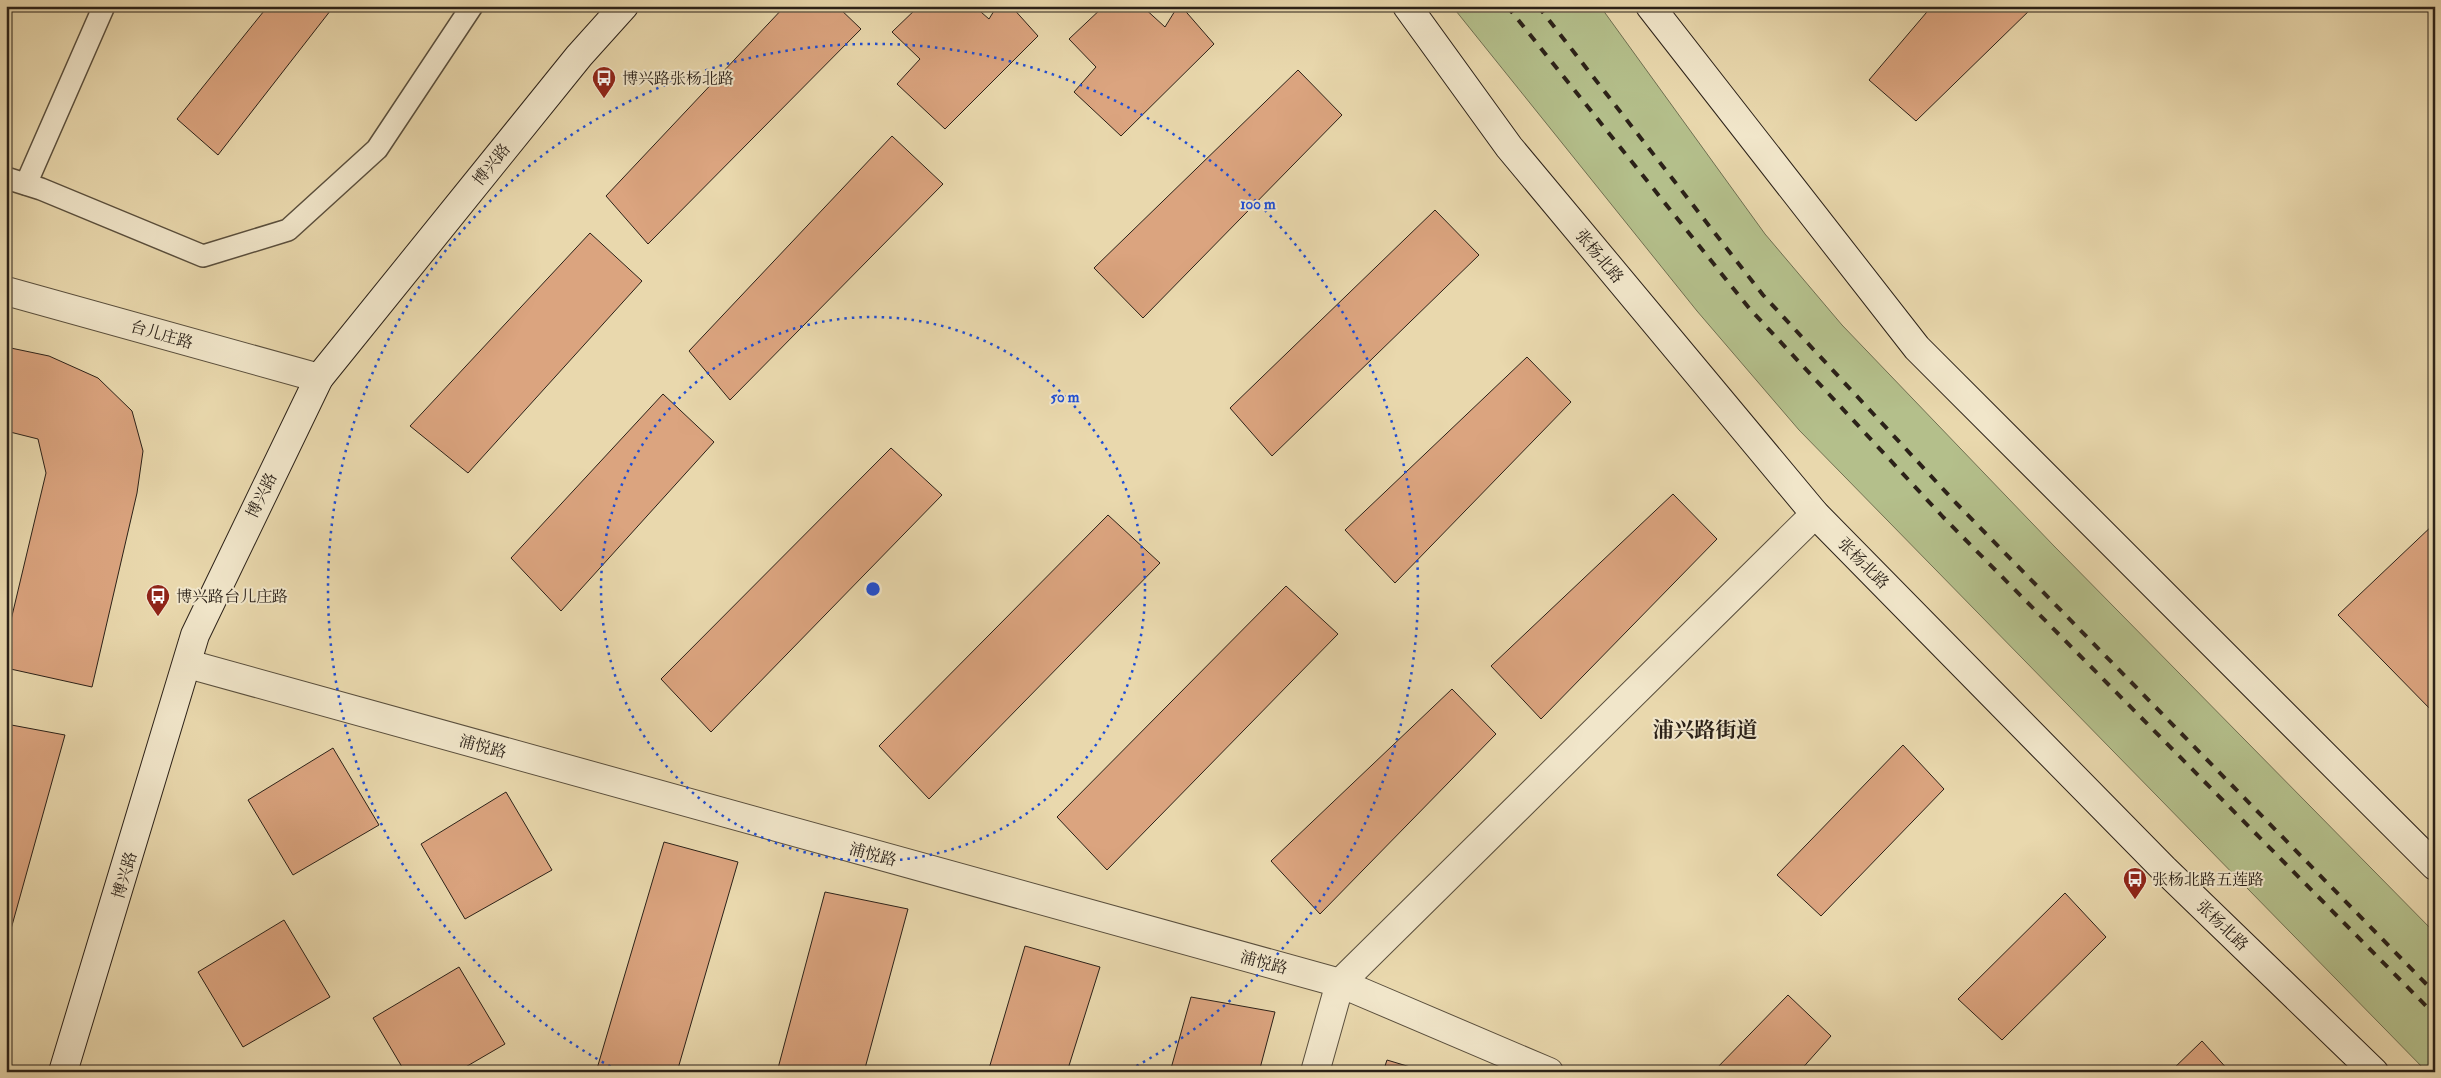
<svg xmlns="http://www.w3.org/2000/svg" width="2441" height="1078" font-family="'IM FELL Double Pica','Noto Serif SC',serif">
	<rect width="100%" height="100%" fill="#e9d8ad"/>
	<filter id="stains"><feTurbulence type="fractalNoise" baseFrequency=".004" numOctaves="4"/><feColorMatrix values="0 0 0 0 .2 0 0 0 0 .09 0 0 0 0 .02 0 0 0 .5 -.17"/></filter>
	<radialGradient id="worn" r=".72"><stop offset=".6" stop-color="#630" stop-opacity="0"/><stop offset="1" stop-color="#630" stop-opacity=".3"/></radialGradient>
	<polygon fill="#b4bf8b" stroke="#707052" points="1452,6 1600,6 1765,234 1842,325 2054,546 2435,933 2435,1072 2427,1072 1799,430 1697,311"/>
	<g fill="#dba47f" stroke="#2b2118">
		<polygon points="6,6 11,6 6,18"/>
		<polygon points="268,6 334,6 218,155 177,119"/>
		<polygon points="785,6 837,6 861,29 648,244 606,196"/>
		<polygon points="919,6 974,6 989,19 997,6 1011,6 1038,36 945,129 897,84 920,59 892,32"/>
		<polygon points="1104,6 1142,6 1165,27 1178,6 1181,6 1214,44 1121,136 1074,92 1096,67 1069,39"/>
		<polygon points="1932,6 2034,6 1916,121 1869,80"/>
		<polygon points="1298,70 1342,115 1143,318 1094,268"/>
		<polygon points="892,136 943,184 730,400 689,351"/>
		<polygon points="1435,210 1479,255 1272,456 1230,408"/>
		<polygon points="590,233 642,281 468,473 410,426"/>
		<polygon points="6,347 49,356 98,378 132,411 143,451 137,493 92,687 6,668 6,641 46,473 38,439 6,431"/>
		<polygon points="1527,357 1571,402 1395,583 1345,530"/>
		<polygon points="663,394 714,442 561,611 511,558"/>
		<polygon points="891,448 942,495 711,732 661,679"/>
		<polygon points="6,468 11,469 6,484"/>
		<polygon points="1673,494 1717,539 1541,719 1491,666"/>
		<polygon points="1108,515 1160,563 929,799 879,746"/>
		<polygon points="2435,523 2435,714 2338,615"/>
		<polygon points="1286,586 1338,634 1107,870 1057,817"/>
		<polygon points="1452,689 1496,734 1320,914 1271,861"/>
		<polygon points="6,724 65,735 6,947"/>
		<polygon points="1903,745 1944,789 1821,916 1777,875"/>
		<polygon points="333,748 379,825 293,875 248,800"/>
		<polygon points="506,792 552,870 465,919 421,844"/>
		<polygon points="664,842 738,862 677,1072 596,1072"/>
		<polygon points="825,892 908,909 864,1072 777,1072"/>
		<polygon points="2065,893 2106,937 2002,1040 1958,999"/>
		<polygon points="284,920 330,997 243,1047 198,972"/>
		<polygon points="1025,946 1100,967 1067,1072 988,1072"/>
		<polygon points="459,967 505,1044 457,1072 405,1072 373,1018"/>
		<polygon points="1788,995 1831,1036 1799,1072 1713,1072"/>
		<polygon points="1191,997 1275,1012 1259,1072 1170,1072"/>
		<polygon points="2202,1041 2230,1072 2170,1072"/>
		<polygon points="1387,1060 1427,1072 1383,1072"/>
	</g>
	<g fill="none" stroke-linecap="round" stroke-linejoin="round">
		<g stroke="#5a4f3d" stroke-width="24">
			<g id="lane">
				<polyline points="6,178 41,189 203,256 288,230 377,149 472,6"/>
				<polyline points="26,184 104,6"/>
			</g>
		</g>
		<g stroke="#5a4f3d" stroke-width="30">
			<g id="street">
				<polyline points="6,291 319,378"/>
				<polyline points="188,664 1340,983 1549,1072"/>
				<polyline points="1315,1072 1340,983 1815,514"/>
			</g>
		</g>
		<g stroke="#2b2118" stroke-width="30">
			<g id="secondary">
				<polyline points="1407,6 1509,147 1815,514 2164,869 2374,1072"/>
				<polyline points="1650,6 1917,348 2435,866"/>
				<polyline points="63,1072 195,635 319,378 579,56 624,6"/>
			</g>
		</g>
		<use href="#lane" stroke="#f1e6ca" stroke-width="21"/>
		<use href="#street" stroke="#f1e6ca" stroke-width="28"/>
		<use href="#secondary" stroke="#f1e6ca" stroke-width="28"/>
		<g stroke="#2b2118" stroke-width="4" stroke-dasharray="9 9" stroke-linecap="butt">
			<polyline points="1507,6 1749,308 1943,517 2435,1015"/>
			<polyline points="1538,6 1763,295 1956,503 2435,993"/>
		</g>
	</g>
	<g fill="none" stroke="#1d4ed8" stroke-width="2.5" stroke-dasharray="2.5 5">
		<circle cx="873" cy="589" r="272"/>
		<path d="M617 1070A545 545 0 1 1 1129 1070"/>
	</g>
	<defs>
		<g id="bus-pin" transform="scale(1.25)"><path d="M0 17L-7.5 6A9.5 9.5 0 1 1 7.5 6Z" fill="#8f2418" stroke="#f1e6ca"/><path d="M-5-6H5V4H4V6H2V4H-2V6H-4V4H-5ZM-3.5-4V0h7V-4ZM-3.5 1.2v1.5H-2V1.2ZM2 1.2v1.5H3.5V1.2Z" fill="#fff"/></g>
	</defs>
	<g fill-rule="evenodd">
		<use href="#bus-pin" x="604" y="78"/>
		<use href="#bus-pin" x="158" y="596"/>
		<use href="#bus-pin" x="2135" y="879"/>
	</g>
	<g text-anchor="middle" stroke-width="4" stroke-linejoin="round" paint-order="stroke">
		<g font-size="16" fill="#2b2118" stroke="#f1e6ca" text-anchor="start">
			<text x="622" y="84">博兴路张杨北路</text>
			<text x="176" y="602">博兴路台儿庄路</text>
			<text x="2152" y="885">张杨北路五莲路</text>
		</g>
		<g font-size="16" fill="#2b2118" stroke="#f1e6ca">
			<text transform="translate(491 164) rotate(-51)" y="6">博兴路</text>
			<text transform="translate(1600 256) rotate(50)" y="6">张杨北路</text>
			<text transform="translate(162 334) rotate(16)" y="6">台儿庄路</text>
			<text transform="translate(261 495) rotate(-64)" y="6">博兴路</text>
			<text transform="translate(1864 563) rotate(45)" y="6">张杨北路</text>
			<text transform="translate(483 746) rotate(15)" y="6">浦悦路</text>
			<text transform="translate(873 854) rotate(15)" y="6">浦悦路</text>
			<text transform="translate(124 875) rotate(-73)" y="6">博兴路</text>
			<text transform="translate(2223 925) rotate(44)" y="6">张杨北路</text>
			<text transform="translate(1264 962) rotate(15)" y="6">浦悦路</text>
		</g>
		<g font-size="21" font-weight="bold" fill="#2b2118" stroke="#f1e6ca">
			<text x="1705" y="737">浦兴路街道</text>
		</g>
	</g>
	<circle cx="873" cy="589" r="8" fill="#1d4ed8" stroke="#f1e6ca" stroke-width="2.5"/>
	<g font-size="15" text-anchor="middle" font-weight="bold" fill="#1d4ed8" stroke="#f1e6ca" stroke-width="4" stroke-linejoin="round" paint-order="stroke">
		<text x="1258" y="209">100 m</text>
		<text x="1065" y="402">50 m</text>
	</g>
	<rect width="2441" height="1078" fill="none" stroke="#e9d8ad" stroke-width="25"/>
	<rect x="8" y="8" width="2426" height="1063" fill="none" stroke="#2b2118" stroke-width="2.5"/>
	<rect x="12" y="12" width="2416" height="1053" fill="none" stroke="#2b2118"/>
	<rect width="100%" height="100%" filter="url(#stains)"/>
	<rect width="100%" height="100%" fill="url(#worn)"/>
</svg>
